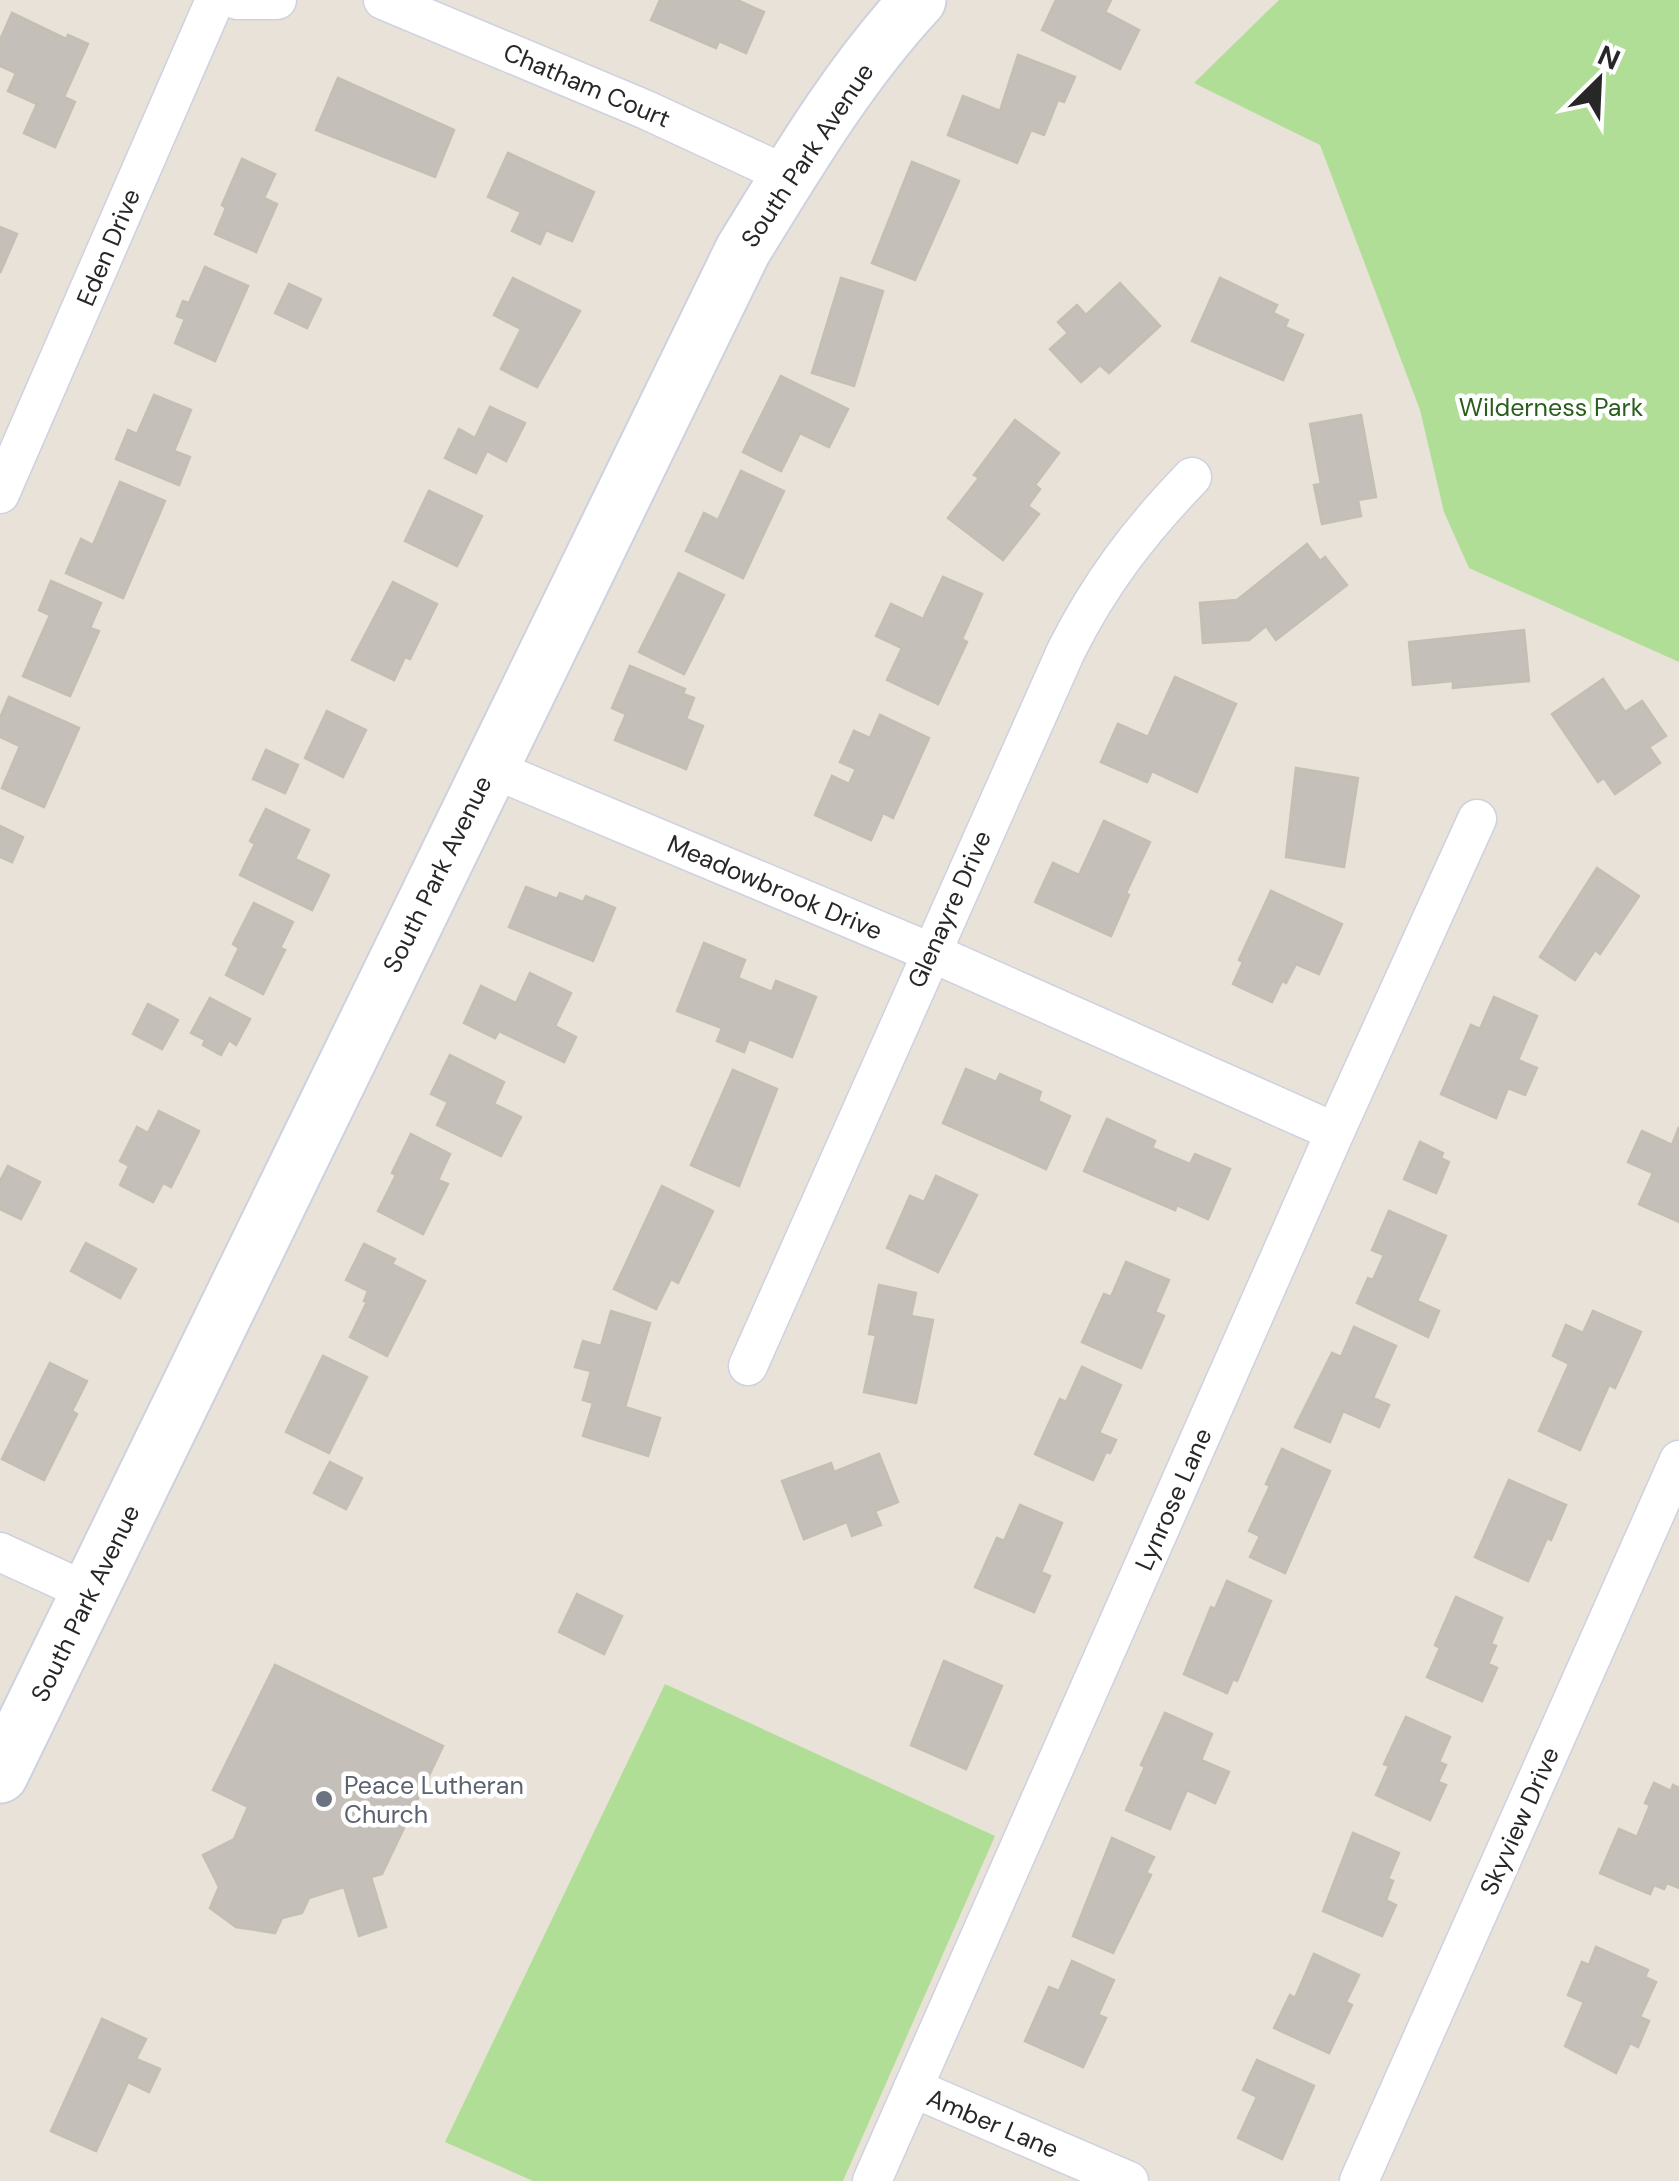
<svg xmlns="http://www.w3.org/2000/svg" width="1679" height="2181" font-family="'DM Sans',sans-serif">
	<rect width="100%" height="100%" fill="#e9e2d8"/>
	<g fill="#b0de97">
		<polygon points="1279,0 1679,0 1679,662 1469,568 1444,512 1420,410 1320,145 1194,83"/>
		<polygon points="665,1684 995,1836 843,2181 533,2181 445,2142"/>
	</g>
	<g fill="#c4bfb8" stroke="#c4beb3" stroke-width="2.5">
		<polygon points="660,0 737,0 764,12 746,53 719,41 716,48 651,20"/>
		<polygon points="1056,0 1111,0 1105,12 1139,30 1120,69 1042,30"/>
		<polygon points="12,13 66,39 68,35 88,44 64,97 75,102 55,147 24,133 37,104 8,91 16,73 0,66 0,40"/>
		<polygon points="1018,55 1075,77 1064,102 1058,100 1044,135 1031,130 1017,163 948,135 963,96 1000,111"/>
		<polygon points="338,78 454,130 435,177 316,130"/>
		<polygon points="508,153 594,192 572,241 546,230 540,244 512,231 521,212 488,197"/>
		<polygon points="242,159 275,174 264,198 277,204 256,252 215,234 226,208 222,205"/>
		<polygon points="912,162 959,181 915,280 872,263"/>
		<polygon points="0,227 17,234 0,273"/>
		<polygon points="205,267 248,286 215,361 175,343 185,319 177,316 183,301 189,303"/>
		<polygon points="513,278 580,311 537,387 501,369 521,329 494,315"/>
		<polygon points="841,278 883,291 854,386 812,373"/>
		<polygon points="1220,278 1277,305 1273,313 1288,320 1285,327 1303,335 1283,380 1192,341"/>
		<polygon points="1120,283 1160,326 1109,373 1100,365 1081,382 1050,349 1068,333 1058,322 1077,305 1086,315"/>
		<polygon points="289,284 321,299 307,328 275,313"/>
		<polygon points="781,376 848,409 829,447 800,433 781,471 743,452"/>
		<polygon points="154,395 191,410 174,451 190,457 179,485 116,459 128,430 137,434"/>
		<polygon points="490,407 525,423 506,461 487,451 476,473 445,458 459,429 475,438"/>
		<polygon points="1361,415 1376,497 1358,500 1361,516 1322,524 1314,485 1321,484 1310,424"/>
		<polygon points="1015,420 1059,453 1035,485 1040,489 1028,506 1039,514 1003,560 948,518 979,478 974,475"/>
		<polygon points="741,471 784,491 743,578 686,551 704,513 718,520"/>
		<polygon points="120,482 165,501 123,598 66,573 81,539 93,545"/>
		<polygon points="429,491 482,516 457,566 405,541"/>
		<polygon points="1307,544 1320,561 1325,557 1347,585 1276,640 1266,626 1249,640 1203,643 1200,603 1237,600"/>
		<polygon points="679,573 724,595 684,674 639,652"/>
		<polygon points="943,577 982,594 962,639 967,642 938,704 887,680 902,648 876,636 891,604 923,619"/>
		<polygon points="51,581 101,603 90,628 99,631 70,696 23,676 50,615 39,610"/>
		<polygon points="393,582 437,604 410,659 405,657 394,680 352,660"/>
		<polygon points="1524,630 1529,681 1453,688 1453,681 1413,685 1409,642"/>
		<polygon points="630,666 685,689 683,694 694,698 686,719 703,726 686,769 615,740 626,714 612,708"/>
		<polygon points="1175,677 1236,704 1197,792 1152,771 1147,782 1101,762 1118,724 1148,737"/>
		<polygon points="1603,679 1625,712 1642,701 1666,736 1649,747 1660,763 1615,794 1604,778 1598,782 1552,714"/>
		<polygon points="9,697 79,728 44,807 2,788 20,746 0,737 0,718"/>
		<polygon points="327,711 366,730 343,777 305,758"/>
		<polygon points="880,715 929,738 893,818 883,813 871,840 815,815 832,776 849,784 856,769 840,762 854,731 870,738"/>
		<polygon points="266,750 298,765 285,793 253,779"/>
		<polygon points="1296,768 1358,778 1344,867 1286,857"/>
		<polygon points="266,809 309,830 295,859 329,875 312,910 240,875 255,844 250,841"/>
		<polygon points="1104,821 1150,842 1126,893 1129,895 1111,936 1035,902 1053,863 1079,875"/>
		<polygon points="0,826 23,837 12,862 0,857"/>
		<polygon points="1597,868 1639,896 1600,954 1595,950 1575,980 1540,957"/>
		<polygon points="526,887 557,899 560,893 583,902 586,896 615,908 593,961 509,927"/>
		<polygon points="1271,891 1342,924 1319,974 1296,964 1286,983 1282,981 1272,1002 1233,984 1243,962 1239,960"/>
		<polygon points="254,903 293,922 280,948 285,950 263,994 226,975 239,948 233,944"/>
		<polygon points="704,943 745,960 738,978 772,992 776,981 816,997 792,1057 749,1039 744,1052 717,1041 722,1028 677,1011"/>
		<polygon points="530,973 571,993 555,1026 576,1037 564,1062 499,1031 495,1038 464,1023 481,986 516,1003"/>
		<polygon points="1494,997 1537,1016 1518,1060 1537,1068 1525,1095 1508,1088 1496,1118 1441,1094 1471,1025 1480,1029"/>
		<polygon points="210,998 250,1019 236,1045 229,1040 221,1055 203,1045 205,1040 191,1033"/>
		<polygon points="148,1004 178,1020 162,1049 133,1034"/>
		<polygon points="450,1055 504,1082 494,1104 521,1117 501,1156 437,1125 448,1102 431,1094"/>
		<polygon points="966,1069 996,1082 1000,1074 1041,1092 1038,1101 1070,1116 1046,1169 943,1123"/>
		<polygon points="733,1070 777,1089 739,1186 691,1165"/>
		<polygon points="159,1111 199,1131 171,1187 163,1183 153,1202 120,1185 129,1166 120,1161 137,1127 148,1133"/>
		<polygon points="1107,1119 1155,1141 1152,1148 1190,1164 1195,1154 1230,1169 1208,1219 1177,1205 1175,1210 1084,1171"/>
		<polygon points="1679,1127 1679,1222 1639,1204 1653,1173 1628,1162 1642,1131 1672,1145"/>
		<polygon points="411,1134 450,1154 438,1180 448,1184 423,1234 378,1211 396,1175 392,1173"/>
		<polygon points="1420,1142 1443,1153 1441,1158 1449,1162 1436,1193 1404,1179"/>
		<polygon points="8,1166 40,1182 21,1219 0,1209 0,1181"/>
		<polygon points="936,1176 977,1195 938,1272 887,1248 910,1196 924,1202"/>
		<polygon points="662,1186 713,1211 678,1283 671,1279 656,1309 614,1289"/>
		<polygon points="1389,1211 1446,1236 1417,1301 1439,1311 1428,1337 1357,1303 1368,1278 1373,1280 1384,1255 1372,1250"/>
		<polygon points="86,1243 136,1269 120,1298 71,1271"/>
		<polygon points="364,1244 395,1259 392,1264 425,1281 387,1356 350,1337 367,1302 364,1301 368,1291 346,1280"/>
		<polygon points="1126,1262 1169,1280 1155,1312 1164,1316 1141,1368 1082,1342 1104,1294 1111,1297"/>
		<polygon points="879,1285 916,1293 911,1316 933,1320 916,1403 864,1392 876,1335 869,1334"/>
		<polygon points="611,1311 650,1323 625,1407 660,1418 648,1456 583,1436 593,1403 583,1400 591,1371 575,1367 583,1341 601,1346"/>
		<polygon points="1593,1311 1641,1332 1615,1388 1609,1385 1580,1450 1539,1431 1569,1364 1553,1356 1566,1325 1583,1333"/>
		<polygon points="1354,1327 1396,1346 1373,1398 1389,1405 1379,1427 1343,1411 1330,1442 1295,1427 1332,1353 1341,1357"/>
		<polygon points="323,1356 367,1377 329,1453 286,1432"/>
		<polygon points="50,1363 87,1381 72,1411 77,1414 44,1480 2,1459"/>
		<polygon points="1082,1367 1121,1385 1099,1433 1116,1440 1110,1453 1106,1452 1093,1480 1035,1454 1060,1399 1066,1402"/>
		<polygon points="1282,1449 1330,1471 1285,1573 1250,1557 1260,1536 1249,1531 1270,1486 1266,1484"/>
		<polygon points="879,1454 898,1502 875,1511 881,1525 852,1536 847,1522 804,1539 782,1481 831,1463 834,1472"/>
		<polygon points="330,1462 362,1478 346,1509 314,1493"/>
		<polygon points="1509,1480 1566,1505 1551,1540 1547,1538 1528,1581 1475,1557"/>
		<polygon points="1020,1505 1062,1523 1041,1572 1050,1576 1034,1612 975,1587 997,1538 1004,1541"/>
		<polygon points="1227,1581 1271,1601 1237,1681 1233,1679 1227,1693 1184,1674 1211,1607 1215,1609"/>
		<polygon points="577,1594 622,1616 604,1654 559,1632"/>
		<polygon points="1456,1597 1502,1618 1491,1644 1496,1646 1488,1664 1497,1668 1482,1701 1427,1677 1440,1648 1435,1645"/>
		<polygon points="944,1661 1002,1686 966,1769 911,1745"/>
		<polygon points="275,1665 443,1746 382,1874 371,1877 386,1927 359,1936 344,1887 309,1898 302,1913 282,1918 275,1933 236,1927 210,1908 219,1887 203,1855 234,1839 248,1807 213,1790"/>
		<polygon points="1165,1713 1212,1734 1201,1760 1229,1772 1215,1803 1187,1790 1170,1829 1126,1810 1145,1767 1141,1765"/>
		<polygon points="1406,1717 1450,1737 1439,1762 1446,1765 1438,1782 1446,1785 1430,1820 1376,1795 1389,1766 1384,1764"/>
		<polygon points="1654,1783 1671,1791 1673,1785 1679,1788 1679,1888 1667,1883 1664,1889 1654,1885 1650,1894 1600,1873 1619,1829 1637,1837 1650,1805 1645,1803"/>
		<polygon points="1353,1833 1399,1853 1388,1879 1393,1881 1386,1900 1396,1905 1382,1936 1323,1911"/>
		<polygon points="1112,1838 1154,1857 1146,1873 1151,1875 1113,1953 1073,1936"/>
		<polygon points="1596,1947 1648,1970 1645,1977 1656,1982 1640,2017 1649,2021 1638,2047 1630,2043 1616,2073 1565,2046 1584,2002 1568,1995 1582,1962 1589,1965"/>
		<polygon points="1314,1954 1359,1975 1346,2002 1352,2005 1329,2053 1274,2028 1290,1995 1295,1998"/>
		<polygon points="1072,1961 1114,1980 1098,2015 1106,2018 1083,2067 1025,2041 1049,1987 1059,1991"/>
		<polygon points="102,2019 146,2039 136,2059 160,2069 149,2092 128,2082 96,2151 51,2131"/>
		<polygon points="1257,2060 1314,2086 1282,2159 1238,2138 1257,2097 1243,2090"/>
	</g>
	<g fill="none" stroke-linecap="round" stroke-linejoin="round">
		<g stroke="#ced1df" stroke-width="41">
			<g id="street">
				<polyline points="237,0 277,0"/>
				<polyline points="383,0 644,109 789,176"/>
				<polyline points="0,494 215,0"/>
				<polyline points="488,767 930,952 1335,1132"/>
				<path d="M748,1366L1066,651C1100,583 1139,532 1192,477"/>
				<polyline points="0,1552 90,1593"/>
				<polyline points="913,2088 1129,2181"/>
				<polyline points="872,2181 1335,1132 1477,819"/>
				<polyline points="1359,2181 1679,1460"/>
			</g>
		</g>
		<g stroke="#ced1df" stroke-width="59">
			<path id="secondary" d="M0,1775L743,250C796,164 849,74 918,0"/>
		</g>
		<use href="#street" stroke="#fff" stroke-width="38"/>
		<use href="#secondary" stroke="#fff" stroke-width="55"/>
	</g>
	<circle fill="#6b7280" stroke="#fff" stroke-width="4" cx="324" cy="1799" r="10"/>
	<g text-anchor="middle" stroke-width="9" stroke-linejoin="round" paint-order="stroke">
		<g font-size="25" fill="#272727" stroke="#fff">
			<text transform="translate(587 85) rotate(23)" y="9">Chatham Court</text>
			<text transform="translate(807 155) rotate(-56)" y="9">South Park Avenue</text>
			<text transform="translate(108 247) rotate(-67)" y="9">Eden Drive</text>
			<text transform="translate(437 874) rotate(-64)" y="9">South Park Avenue</text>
			<text transform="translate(775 887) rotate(23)" y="9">Meadowbrook Drive</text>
			<text transform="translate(949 909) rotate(-66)" y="9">Glenayre Drive</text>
			<text transform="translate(1173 1499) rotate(-66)" y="9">Lynrose Lane</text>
			<text transform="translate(85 1603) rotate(-64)" y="9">South Park Avenue</text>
			<text transform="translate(1519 1821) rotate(-66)" y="9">Skyview Drive</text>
			<text transform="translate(993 2123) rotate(23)" y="9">Amber Lane</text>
		</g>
		<g font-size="25" fill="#2a5e1c" stroke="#fff">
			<text x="1551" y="416">Wilderness Park</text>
		</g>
		<g font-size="25" fill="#5b616d" stroke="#fff" text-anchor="start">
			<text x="344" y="1794">Peace Lutheran<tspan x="344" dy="29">Church</tspan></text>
		</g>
	</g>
	<g transform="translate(1599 80) rotate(24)" stroke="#ffffff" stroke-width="8" paint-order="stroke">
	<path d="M0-8L18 38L0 25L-18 38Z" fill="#272727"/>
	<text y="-15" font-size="28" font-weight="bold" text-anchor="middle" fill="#272727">N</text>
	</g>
</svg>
